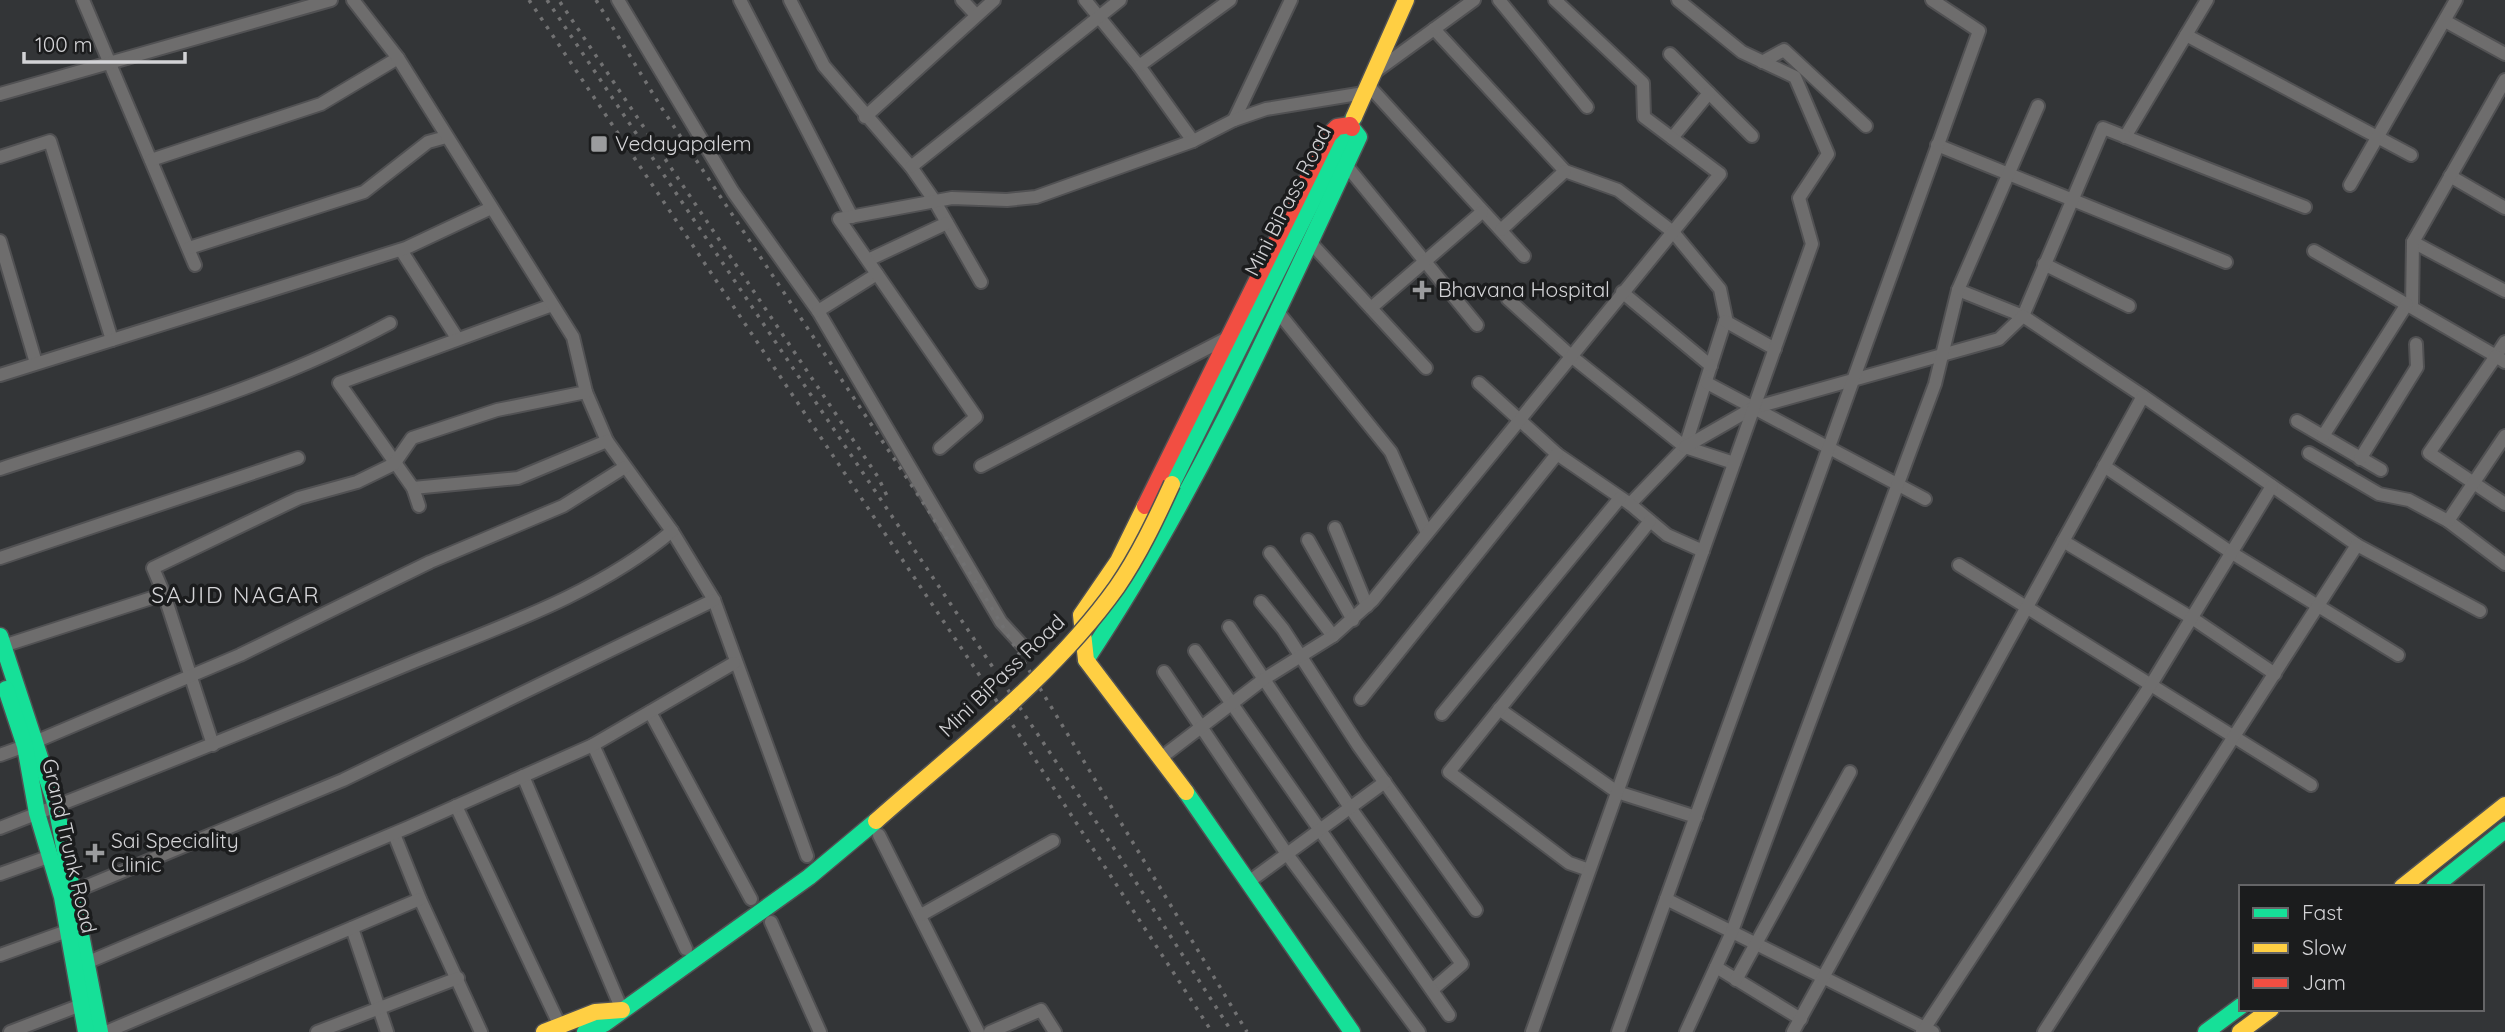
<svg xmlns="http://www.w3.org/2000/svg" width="2505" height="1032" font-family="Quicksand,sans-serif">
	<rect width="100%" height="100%" fill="#333537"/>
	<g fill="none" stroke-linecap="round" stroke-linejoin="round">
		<g stroke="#515153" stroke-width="16">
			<g id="street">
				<polyline points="83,0 195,265"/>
				<polyline points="618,0 733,192 818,311 1001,622 1022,645"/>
				<polyline points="740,0 852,217"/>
				<polyline points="790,0 824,66 911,167 934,200 981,282"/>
				<polyline points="962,0 976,15"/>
				<polyline points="1085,0 1139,66 1193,141"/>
				<polyline points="1499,0 1587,107"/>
				<polyline points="2445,21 2505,54"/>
				<polyline points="1434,29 1565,171 1618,190 1673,232 1720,289 1726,318 1685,447 1630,504"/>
				<polyline points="2186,35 2411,155"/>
				<polyline points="1670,54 1752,136"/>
				<polyline points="1762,62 1784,50 1866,126"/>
				<polyline points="1139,66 1230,0"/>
				<polyline points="1375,72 1474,0"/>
				<polyline points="1368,85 1524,256"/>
				<polyline points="0,94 331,0"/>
				<polyline points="865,117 994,0"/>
				<polyline points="1234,120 1291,0"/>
				<polyline points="2125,137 2207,0"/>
				<polyline points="1672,138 1709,93"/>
				<polyline points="1937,145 2226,262"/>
				<polyline points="0,157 50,141 112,340"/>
				<polyline points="151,160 321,104 398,58"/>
				<polyline points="1346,165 1477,325"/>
				<polyline points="911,167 1120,0"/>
				<polyline points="2450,176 2505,208"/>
				<polyline points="2350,185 2456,0"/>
				<polyline points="1501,230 1565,171"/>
				<polyline points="0,241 36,363"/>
				<polyline points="1310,242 1426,368"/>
				<polyline points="2413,242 2505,291"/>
				<polyline points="189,248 364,192 428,142 446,137"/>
				<polyline points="401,250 457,338"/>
				<polyline points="2314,251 2496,356 2505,342"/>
				<polyline points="868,260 947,223"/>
				<polyline points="2044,264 2129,306"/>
				<polyline points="1958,290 2023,316 2103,128 2305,207"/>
				<polyline points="1622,292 1711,366"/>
				<polyline points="1508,299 1571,356 1685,447 1734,463"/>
				<polyline points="2412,307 2413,242 2505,80"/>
				<polyline points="1371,308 1482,212"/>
				<polyline points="818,311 877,274"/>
				<polyline points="1278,312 1391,452 1427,533"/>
				<polyline points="1725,321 1775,349"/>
				<polyline points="2505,362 2496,356 2429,453 2505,504"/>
				<polyline points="0,375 406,248 491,208"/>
				<polyline points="1479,383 1557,454 1630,504 1667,535 1703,551"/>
				<polyline points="1707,383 1925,499"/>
				<polyline points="586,392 607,441"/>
				<polyline points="2297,421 2381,470"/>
				<polyline points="2323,436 2407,304"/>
				<polyline points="1685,447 1753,408 1999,339 2023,316 2143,396"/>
				<polyline points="940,448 976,417 839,219 952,198 1007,200 1036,197 1193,141 1234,120 1266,109 1364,93"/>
				<polyline points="2309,453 2379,494 2409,500 2448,521 2505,564"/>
				<polyline points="2360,459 2417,367 2416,344"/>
				<polyline points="981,466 1229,337"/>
				<polyline points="2104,466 2232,553 2398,655"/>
				<path d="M0,469C132,426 268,389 390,323"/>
				<polyline points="413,488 518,478 607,441 672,531 714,600 807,856"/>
				<polyline points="419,506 413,488 339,383 552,305"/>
				<polyline points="2448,521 2505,436"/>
				<polyline points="1335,528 1367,606"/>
				<polyline points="1308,540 1353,620"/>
				<polyline points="2063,541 2192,618 2275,674"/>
				<polyline points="1270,553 1333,636"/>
				<polyline points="0,558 298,458"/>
				<polyline points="1959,565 2311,785"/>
				<polyline points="164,594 153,568 299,498 357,482 394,464 412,438 497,410 586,392 573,337 398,58 353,0"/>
				<polyline points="1261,602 1283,629 1358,745 1476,910"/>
				<polyline points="1229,627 1351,809 1462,964 1432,990"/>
				<polyline points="3,646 164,594 213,745"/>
				<polyline points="1195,651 1449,1015"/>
				<polyline points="1164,672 1287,854 1419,1032"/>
				<polyline points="1361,699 1557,454"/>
				<polyline points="1499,709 1617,792 1696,817"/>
				<polyline points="650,712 751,899"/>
				<polyline points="1442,714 1620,498"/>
				<polyline points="37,741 240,655 430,562 563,506 625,467"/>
				<polyline points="593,745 686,949"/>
				<polyline points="0,755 25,746"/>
				<polyline points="1162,757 1264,679 1333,636 1373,600 1720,174 1644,117 1643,83 1555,0"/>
				<polyline points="523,776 622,1010"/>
				<polyline points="456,806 560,1026"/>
				<path d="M0,828C139,774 276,719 413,662C502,626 599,593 672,531"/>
				<polyline points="394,834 420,899 481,1032"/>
				<polyline points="879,835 978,1032"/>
				<polyline points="1589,870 1569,863 1449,772 1650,521"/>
				<polyline points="0,874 48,857"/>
				<polyline points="1250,881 1385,782"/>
				<polyline points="73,892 343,780 714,600"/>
				<polyline points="1666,899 1933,1032"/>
				<polyline points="921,915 1053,841"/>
				<polyline points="771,922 820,1032"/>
				<polyline points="352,928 387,1032"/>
				<polyline points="0,955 67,931"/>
				<polyline points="86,963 409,827 593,745 734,663"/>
				<polyline points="1716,967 1801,1019"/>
				<polyline points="1736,980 1850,772"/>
				<polyline points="10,1032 81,1005"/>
				<polyline points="106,1032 420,899"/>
				<polyline points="317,1032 458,978"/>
				<polyline points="990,1032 1041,1010 1055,1032"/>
				<polyline points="1532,1032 1812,244 1799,198 1828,154 1795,77 1742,52 1678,0"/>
				<polyline points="1618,1032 1979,31 1932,0"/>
				<polyline points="1686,1032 1731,934 1935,384 1958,290 2038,106"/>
				<polyline points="1793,1032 2143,396 2357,545 2480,611"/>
				<polyline points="1922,1032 2152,683 2272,486"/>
				<polyline points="2044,1032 2357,545"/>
			</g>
		</g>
		<g stroke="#515153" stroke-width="19">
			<g id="fast">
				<polyline points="1172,484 1354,117"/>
				<polyline points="0,636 56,806 100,1032"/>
				<path d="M1086,660C1196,495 1276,316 1359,137L1352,128"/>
				<polyline points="6,689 25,746 37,813 62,897 86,1032"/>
				<polyline points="1186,792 1352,1032"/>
				<polyline points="2434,887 2505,830"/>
				<polyline points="585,1032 604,1024 809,877 876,821"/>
				<polyline points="2206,1032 2241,1006"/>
			</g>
		</g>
		<g stroke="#515153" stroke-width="19">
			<g id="slow">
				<polyline points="1354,117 1406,0"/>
				<polyline points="1145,506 1118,561 1081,615 1086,660 1186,792"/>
				<polyline points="2402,887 2505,805"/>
				<polyline points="544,1032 595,1012 622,1010"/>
				<polyline points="2240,1032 2271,1009"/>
			</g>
		</g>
		<g stroke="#515153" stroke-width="19">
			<polyline id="jam" points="1145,506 1329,135 1337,127 1350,125 1352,128"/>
		</g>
		<use href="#street" stroke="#6e6d6d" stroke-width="12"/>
		<use href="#fast" stroke="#16e098" stroke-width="16"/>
		<use href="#slow" stroke="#ffcf43" stroke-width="16"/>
		<use href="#jam" stroke="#f24e42" stroke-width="16"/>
		<g stroke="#717172" stroke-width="3.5" stroke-dasharray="3.5 7" stroke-linecap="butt">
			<polyline points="529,0 1016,730 1212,1032"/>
			<polyline points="547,0 1121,859 1232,1032"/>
			<polyline points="596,0 661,107 979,587 1247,1032"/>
			<polyline points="560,2 878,477 888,498"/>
		</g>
		<g stroke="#515153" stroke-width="19" stroke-linecap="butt">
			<path id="slow-bridge" d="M876,821C958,748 1052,678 1117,587C1139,555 1156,519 1172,484"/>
		</g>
		<use href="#slow-bridge" stroke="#ffcf43" stroke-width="16"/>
	</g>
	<g fill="#9b9c9e" stroke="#1b1c1d" stroke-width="2.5">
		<rect x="590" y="135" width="18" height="18" rx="3.5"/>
		<path d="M1418.5 279.5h7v7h7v7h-7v7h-7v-7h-7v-7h7z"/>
		<path d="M91.5 842.5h7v7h7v7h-7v7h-7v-7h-7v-7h7z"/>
	</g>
	<g text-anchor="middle" stroke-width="7" stroke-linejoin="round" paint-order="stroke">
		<g font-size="21" fill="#d3d3d6" stroke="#1b1c1d" text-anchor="start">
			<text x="615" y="151">Vedayapalem</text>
			<text x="1438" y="297">Bhavana Hospital</text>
			<text x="111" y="848">Sai Speciality<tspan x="111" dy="24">Clinic</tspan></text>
		</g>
		<g font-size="21" fill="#d3d3d6" stroke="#1b1c1d">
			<text transform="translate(1288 201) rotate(-63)" y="7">Mini BiPass Road</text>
			<text transform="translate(1002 676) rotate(-44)" y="7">Mini BiPass Road</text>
			<text transform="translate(69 846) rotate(77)" y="7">Grand Trunk Road</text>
		</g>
		<g font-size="23" letter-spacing="2" fill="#d3d3d6" stroke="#1b1c1d">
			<text x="236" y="603">SAJID NAGAR</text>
		</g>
	</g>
	<rect x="2239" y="885" width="245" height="126" fill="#1b1c1d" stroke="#656567" stroke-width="2"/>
	<rect x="2253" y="908" width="35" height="10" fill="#16e098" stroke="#656567" stroke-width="2"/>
	<text x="2302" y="920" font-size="21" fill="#d3d3d6">Fast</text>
	<rect x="2253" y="943" width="35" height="10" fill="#ffcf43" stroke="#656567" stroke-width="2"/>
	<text x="2302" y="955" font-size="21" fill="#d3d3d6">Slow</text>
	<rect x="2253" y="978" width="35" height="10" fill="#f24e42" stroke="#656567" stroke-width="2"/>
	<text x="2302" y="990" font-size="21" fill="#d3d3d6">Jam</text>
	<path d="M24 52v10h161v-10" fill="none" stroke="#d3d3d6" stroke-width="3.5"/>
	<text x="35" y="52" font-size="21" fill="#d3d3d6" stroke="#1b1c1d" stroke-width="5" paint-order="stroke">100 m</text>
</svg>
